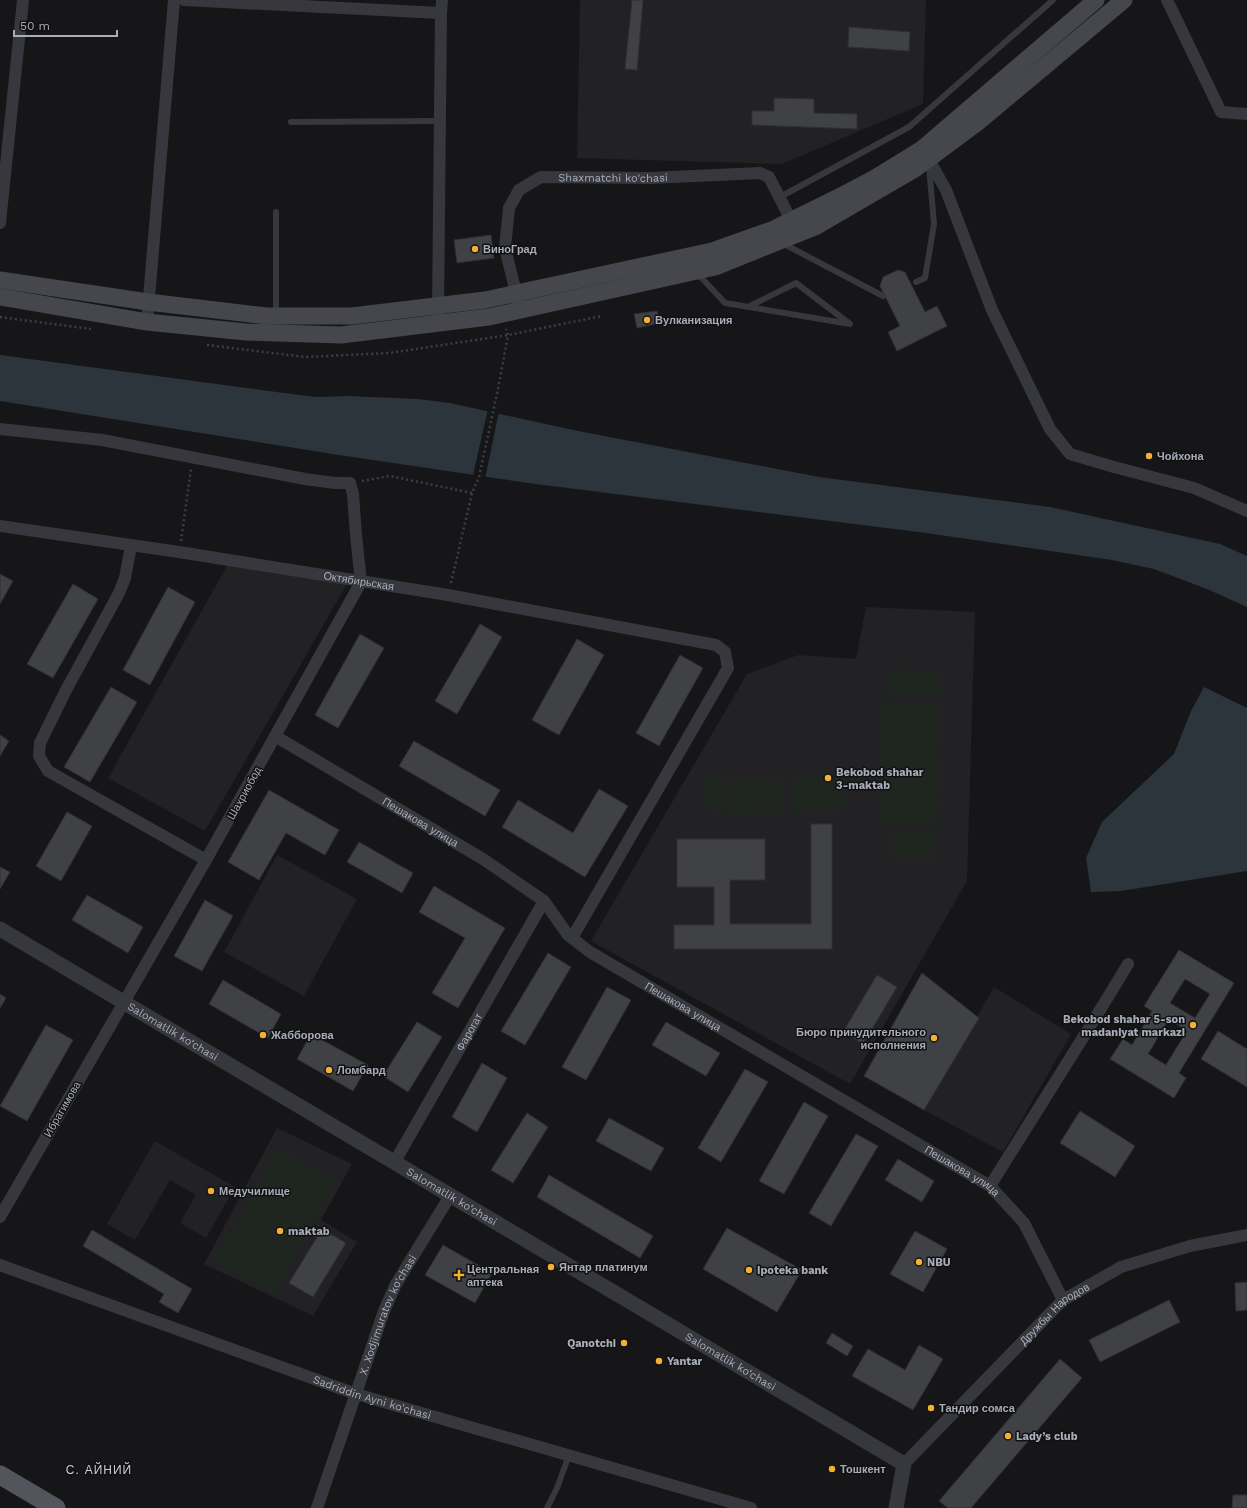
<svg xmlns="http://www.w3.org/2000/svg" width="1247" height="1508" font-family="'Work Sans',sans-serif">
	<rect width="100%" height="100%" fill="#161618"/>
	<g fill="#222225">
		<polygon points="580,0 926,0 923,104 782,164 577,158"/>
		<polygon points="233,555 351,577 205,831 108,778"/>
		<polygon points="866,607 975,612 967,881 850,1084 591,941 747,674 798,655 856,659"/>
		<polygon points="277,855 357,899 304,996 224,952"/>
		<polygon points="994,987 1071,1034 1003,1152 924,1110"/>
		<polygon points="277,1128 352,1164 321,1220 357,1242 313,1316 204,1264"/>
		<polygon points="155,1141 235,1187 206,1238 180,1223 196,1195 170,1180 135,1240 107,1224"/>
	</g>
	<g fill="#1e261f">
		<polygon points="889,670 940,671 939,696 888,695"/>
		<polygon points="881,702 939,703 938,826 880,825"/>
		<polygon points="706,777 723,777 723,811 705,810"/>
		<polygon points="845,777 846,810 793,811 792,778"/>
		<polygon points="781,779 781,812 728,813 728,780"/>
		<rect x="893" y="833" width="41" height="25"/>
		<polygon points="277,1149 335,1181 273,1294 214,1262"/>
	</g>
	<g fill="#2c353c">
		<polygon points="0,355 299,395 316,397 347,396 418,399 450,403 578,431 819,477 1050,507 1220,544 1247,556 1247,607 1207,589 1154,569 1112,560 926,533 528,483 339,455 0,401"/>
		<polygon points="1204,687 1247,708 1247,871 1121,891 1091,892 1086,858 1102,822 1174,754 1191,711"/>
	</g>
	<polygon fill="#161618" points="488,409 499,411 485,479 473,475"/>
	<g fill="#404145" stroke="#303034" fill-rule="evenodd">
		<polygon points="632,0 643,0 637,70 625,69"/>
		<polygon points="849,27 910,32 909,51 848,47"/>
		<polygon points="774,98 814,99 814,113 857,114 857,129 752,125 752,111 774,111"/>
		<polygon points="491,235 494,258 457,263 454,240"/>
		<polygon points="898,270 905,272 925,312 937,306 947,326 897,351 888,332 900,326 880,286 883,277"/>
		<polygon points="657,311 660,323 637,328 634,314"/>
		<polygon points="0,574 13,581 0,604"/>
		<polygon points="73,584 98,599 53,678 27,664"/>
		<polygon points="168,587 195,602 150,685 123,670"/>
		<polygon points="480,624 502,637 457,714 435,701"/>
		<polygon points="360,634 384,648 338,728 315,715"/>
		<polygon points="577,639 604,655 559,735 532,720"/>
		<polygon points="680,655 703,668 659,746 636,733"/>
		<polygon points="111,687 137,702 90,782 64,767"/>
		<polygon points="0,735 9,741 0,756"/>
		<polygon points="414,741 500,790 485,816 399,766"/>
		<polygon points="599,789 628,806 585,877 502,827 518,800 573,833"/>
		<polygon points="269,790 339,830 325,855 286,833 259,880 228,862"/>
		<polygon points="67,812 92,826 61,881 36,866"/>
		<polygon points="811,824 832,824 832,949 674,949 674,925 714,925 714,887 677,887 677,839 765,839 765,880 730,880 730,924 811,924"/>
		<polygon points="359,842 413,873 402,893 347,862"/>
		<polygon points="0,867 10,872 0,889"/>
		<polygon points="434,886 505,928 458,1008 432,993 465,938 419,912"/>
		<polygon points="87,895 143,927 128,953 72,920"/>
		<polygon points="205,900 233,916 202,971 174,956"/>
		<path d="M1179,950L1234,983L1179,1073L1186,1078L1174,1098L1110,1059L1123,1039L1132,1045L1152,1011L1144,1006ZM1185,979L1210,994L1195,1018L1170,1003ZM1169,1019L1187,1031L1166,1065L1148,1054Z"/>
		<polygon points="548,953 571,967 525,1045 501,1031"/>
		<polygon points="922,973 979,1018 924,1110 864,1076"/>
		<polygon points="877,975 897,987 863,1044 843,1032"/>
		<polygon points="223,980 281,1014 268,1038 209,1004"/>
		<polygon points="607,987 631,1000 586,1080 562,1067"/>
		<polygon points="0,994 6,998 0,1008"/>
		<polygon points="417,1022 442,1037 408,1092 383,1076"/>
		<polygon points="666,1022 720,1053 706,1076 652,1045"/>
		<polygon points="46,1025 73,1040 27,1121 0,1106"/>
		<polygon points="1218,1031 1247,1049 1247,1087 1201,1059"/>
		<polygon points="311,1034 368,1065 353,1091 297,1059"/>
		<polygon points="482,1063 507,1078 477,1132 452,1117"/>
		<polygon points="745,1069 768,1082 721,1162 698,1148"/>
		<polygon points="804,1102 828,1116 784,1194 759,1181"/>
		<polygon points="1080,1111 1135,1146 1115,1177 1060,1143"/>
		<polygon points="527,1113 548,1127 513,1183 491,1170"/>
		<polygon points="609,1118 664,1148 651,1171 596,1141"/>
		<polygon points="856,1134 878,1146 831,1226 809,1213"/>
		<polygon points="898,1159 934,1181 922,1202 885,1180"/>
		<polygon points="549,1175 653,1236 640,1258 537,1197"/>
		<polygon points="727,1228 802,1270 777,1312 703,1269"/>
		<polygon points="322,1229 346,1243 313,1297 289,1283"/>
		<polygon points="92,1230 192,1289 178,1313 159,1302 164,1294 83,1246"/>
		<polygon points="915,1231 947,1249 923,1292 890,1274"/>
		<polygon points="443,1245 492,1273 475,1303 425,1275"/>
		<polygon points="1247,1282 1247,1310 1236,1311 1235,1283"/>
		<polygon points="1169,1300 1180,1322 1100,1362 1089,1340"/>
		<polygon points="832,1333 853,1346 847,1356 826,1343"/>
		<polygon points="919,1345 943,1359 913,1410 852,1376 868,1349 905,1370"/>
		<polygon points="1060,1359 1082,1378 971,1508 948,1508 939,1501"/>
		<polygon points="1233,1495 1247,1495 1247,1508 1232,1508"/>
	</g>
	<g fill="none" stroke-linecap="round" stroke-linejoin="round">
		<g stroke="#3d3f44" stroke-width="2.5" stroke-dasharray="2 3" stroke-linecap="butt">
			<polyline points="0,317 91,329"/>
			<polyline points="207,345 305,357 390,353 508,335 602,316"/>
			<polyline points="362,481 390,476 472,493"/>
			<polyline points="181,541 191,469"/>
			<polyline points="451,583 472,493 479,477 498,389 508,335 506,329"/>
		</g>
		<g stroke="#37383d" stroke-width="6">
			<polyline points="291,122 440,121"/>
			<polyline points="780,197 909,127 1053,0"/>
			<polyline points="782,243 883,296"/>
			<polyline points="697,273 725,303 850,324 796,283 748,307"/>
			<polyline points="916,282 925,278 934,224 929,166"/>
			<polyline points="276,314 276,212"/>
			<polyline points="547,1508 557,1488 569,1455"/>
		</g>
		<g stroke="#37383d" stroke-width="12">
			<polyline points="184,0 441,13"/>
			<polyline points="1167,0 1221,112 1247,114"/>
			<polyline points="925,153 946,190 992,310 1050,429 1070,454 1114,467 1194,488 1247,511"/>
			<polyline points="0,223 23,0"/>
			<path id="s1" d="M518,301L505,248L509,208L519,190L541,177L650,178L760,173L769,177L791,220"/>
			<polyline points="438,313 441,13 442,0"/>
			<polyline points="147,322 174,0"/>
			<polyline points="0,429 102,440 305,479 335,483 350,483 353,494 356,535 361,582 206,860 0,1217"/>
			<path id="s2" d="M0,526L179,552L448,595L716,645L725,652L728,668L572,938"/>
			<polyline points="131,546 125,578 119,593 65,692 40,743 39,756 48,771 206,860"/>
			<path id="s3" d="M275,736L483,859L544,901L568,935L590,952L990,1186L1024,1223L1063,1300"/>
			<path id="s4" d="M394,1163L544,901"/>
			<path d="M990,1186C1036,1112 1083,1039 1128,964"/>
			<path id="s5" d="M0,1265L356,1394L751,1508"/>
			<path id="s6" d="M904,1464L1063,1300L1121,1267L1190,1246L1247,1235"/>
			<path id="s7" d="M317,1508L384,1311L396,1284L450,1196"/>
		</g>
		<path stroke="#37383d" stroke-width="15" id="s8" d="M0,929L904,1464L896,1508"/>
		<g stroke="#45474d" stroke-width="17">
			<polyline points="0,280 148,302 267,316 352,316 485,300 712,251 774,229 837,198 875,178 922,149 1096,0"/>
			<polyline points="0,297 147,322 246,332 341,335 489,317 715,267 817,226 915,169 977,123 1124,0"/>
		</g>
		<polyline stroke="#53555c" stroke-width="19" points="0,1475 56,1508"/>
	</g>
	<g fill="#f2b134" stroke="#111113" stroke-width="1.5">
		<circle cx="475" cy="249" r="4"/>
		<circle cx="647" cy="320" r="4"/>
		<circle cx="1149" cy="456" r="4"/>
		<circle cx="828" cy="778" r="4"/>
		<circle cx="1193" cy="1025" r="4"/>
		<circle cx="263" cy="1035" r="4"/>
		<circle cx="934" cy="1038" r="4"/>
		<circle cx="329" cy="1070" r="4"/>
		<circle cx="211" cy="1191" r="4"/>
		<circle cx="280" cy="1231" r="4"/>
		<circle cx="919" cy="1262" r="4"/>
		<circle cx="551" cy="1267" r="4"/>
		<circle cx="749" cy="1270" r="4"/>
		<path d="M457 1269h4v4h4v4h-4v4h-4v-4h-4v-4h4z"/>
		<circle cx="624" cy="1343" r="4"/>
		<circle cx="659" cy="1361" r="4"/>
		<circle cx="931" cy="1408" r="4"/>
		<circle cx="1008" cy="1436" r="4"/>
		<circle cx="832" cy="1469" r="4"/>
	</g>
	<g text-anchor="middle" stroke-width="3" stroke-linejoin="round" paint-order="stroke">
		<g font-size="11" fill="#a8adb8" stroke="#111113">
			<text dy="4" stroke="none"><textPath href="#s1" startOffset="213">Shaxmatchi ko'chasi</textPath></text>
			<text dy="4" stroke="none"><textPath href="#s2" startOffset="363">Октябирьская</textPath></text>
			<text transform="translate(244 793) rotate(-61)" y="4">Шахриобод</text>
			<text dy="4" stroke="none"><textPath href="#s3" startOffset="169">Пешакова улица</textPath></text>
			<text dy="4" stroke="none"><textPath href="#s3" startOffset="493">Пешакова улица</textPath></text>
			<text dy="4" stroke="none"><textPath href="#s8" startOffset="201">Salomatlik ko‘chasi</textPath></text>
			<text dy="4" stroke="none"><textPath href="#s4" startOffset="151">Фарогат</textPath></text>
			<text transform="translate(62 1109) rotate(-60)" y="4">Ибрагимова</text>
			<text dy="4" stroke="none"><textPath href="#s3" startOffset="817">Пешакова улица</textPath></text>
			<text dy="4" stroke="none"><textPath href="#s8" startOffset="525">Salomatlik ko‘chasi</textPath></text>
			<text dy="4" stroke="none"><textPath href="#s7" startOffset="206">X. Xodjimuratov ko'chasi</textPath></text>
			<text dy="4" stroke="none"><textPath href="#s6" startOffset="213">Дружбы Народов</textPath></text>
			<text dy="4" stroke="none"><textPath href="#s8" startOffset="849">Salomatlik ko‘chasi</textPath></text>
			<text dy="4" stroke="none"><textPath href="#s5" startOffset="395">Sadriddin Ayni ko'chasi</textPath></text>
		</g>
		<g font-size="11" font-weight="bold" fill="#a8adb8" stroke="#111113" text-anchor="start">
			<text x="483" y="253">ВиноГрад</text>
			<text x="655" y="324">Вулканизация</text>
			<text x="1157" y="460">Чойхона</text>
			<text x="836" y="776">Bekobod shahar<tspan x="836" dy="13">3-maktab</tspan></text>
			<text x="1185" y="1023" text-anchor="end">Bekobod shahar 5-son<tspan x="1185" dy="13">madaniyat markazi</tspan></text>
			<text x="926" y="1036" text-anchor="end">Бюро принудительного<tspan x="926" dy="13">исполнения</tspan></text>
			<text x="271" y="1039">Жабборова</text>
			<text x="337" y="1074">Ломбард</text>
			<text x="219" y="1195">Медучилище</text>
			<text x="288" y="1235">maktab</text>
			<text x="927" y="1266">NBU</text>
			<text x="559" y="1271">Янтар платинум</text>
			<text x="467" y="1273">Центральная<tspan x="467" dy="13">аптека</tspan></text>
			<text x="757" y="1274">Ipoteka bank</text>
			<text x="616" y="1347" text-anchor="end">Qanotchi</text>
			<text x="667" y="1365">Yantar</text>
			<text x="939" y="1412">Тандир сомса</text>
			<text x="1016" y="1440">Lady’s club</text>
			<text x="840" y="1473">Тошкент</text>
		</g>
		<g font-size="12" letter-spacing="1" fill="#c9ccd4" stroke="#111113">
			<text x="99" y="1474">С. АЙНИЙ</text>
		</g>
	</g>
	<path d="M14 30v6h103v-6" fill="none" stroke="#a8adb8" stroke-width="2"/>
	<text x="20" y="30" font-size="12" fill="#a8adb8" stroke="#111113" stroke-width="3" paint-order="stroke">50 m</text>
</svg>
